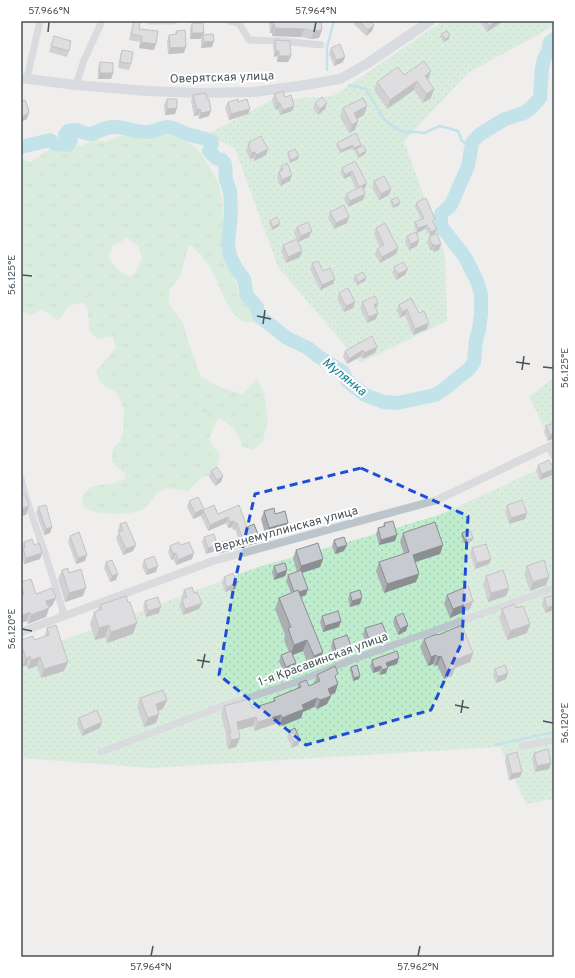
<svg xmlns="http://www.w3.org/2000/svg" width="575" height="978" font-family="Overpass,sans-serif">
	<defs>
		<pattern id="grass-tufts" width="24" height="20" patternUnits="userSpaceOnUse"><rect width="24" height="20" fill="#beeccd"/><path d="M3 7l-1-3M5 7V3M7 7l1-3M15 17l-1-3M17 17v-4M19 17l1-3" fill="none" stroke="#a5ccb2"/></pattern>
		<pattern id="wetland-marsh" width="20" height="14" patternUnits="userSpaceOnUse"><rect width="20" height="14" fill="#beeccd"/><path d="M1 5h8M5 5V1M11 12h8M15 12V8" fill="none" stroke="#a5ccb2"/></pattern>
		<pattern id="garden-dots" width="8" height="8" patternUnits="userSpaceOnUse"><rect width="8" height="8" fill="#beeccd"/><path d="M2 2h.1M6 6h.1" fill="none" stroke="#a5ccb2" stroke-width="1.8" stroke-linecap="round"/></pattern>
	</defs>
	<rect width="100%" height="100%" fill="#f0eded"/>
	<path fill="url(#grass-tufts)" fill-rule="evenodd" d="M130,134L151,138L168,135L185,140L200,152L217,179L222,199L225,234L224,247L226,257L231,266L239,293L255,309L257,314V319L255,323C251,322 246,323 242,321C225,310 220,284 210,267C204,258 197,251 189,244L180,277L169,290V304L183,323L192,352L201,377L220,387L242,394L258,379L264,394L268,417L263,442L252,450L242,446C238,431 233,426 219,418L215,425L209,439L220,455L215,475L202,477L188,491L168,488L158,492L144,509L130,513L119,514L101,513L91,511L83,506L82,496L90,487L114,483L126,479L124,473L112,462L113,448L120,441L123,433L124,409L117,393L100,382L96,371L116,348L113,336L97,339L89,330L88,310L82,302L69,306L58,321L42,309L31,315L21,312V293L24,277L21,276V159L31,162L50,149C64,151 83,146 96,139L106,142L117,137ZM127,238L139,247L142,258L135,274L130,277L119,271L108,257L113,246Z"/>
	<polygon fill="url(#wetland-marsh)" points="206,402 215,405 211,412 204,416 195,408 197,404"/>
	<g fill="url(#garden-dots)">
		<polygon points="443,21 554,21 554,26 468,73 404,141 445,255 447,321 360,363 278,267 235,149 208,134 272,100 333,96"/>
		<polygon points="554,377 554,436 549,438 529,397"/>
		<polygon points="554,462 554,799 526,804 500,747 150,768 21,758 21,656 258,567 376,534 442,514"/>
	</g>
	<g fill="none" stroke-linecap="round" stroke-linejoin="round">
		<g stroke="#8dd8e6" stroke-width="2.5">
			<polyline points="327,70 327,47 334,21"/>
			<polyline points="349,85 366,89 383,118 397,129 404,132 416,132 424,133 440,126 458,131 462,141 471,146"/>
			<polyline points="495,745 554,732"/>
		</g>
		<path stroke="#8dd8e6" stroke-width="14" d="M21,147L50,140L55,144L68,145L71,141L65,135L68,131C80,127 82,135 91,134C98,132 104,128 112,127C124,126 134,132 146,132C154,132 160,128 167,127C175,127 182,133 190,135C197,137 204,138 211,141L212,144L209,151L216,158L222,160L225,164L226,180L230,191L231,214L228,243L230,256L236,268L244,279L247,296L257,307L259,316L287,338L308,348L319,357L343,372L348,382L365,395L384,402L397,403L435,395L443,390L469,369L474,362L476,340L479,330L481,314V294L477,281L465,257L441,226V214L451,205L468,166L472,143L479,135L495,125L505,119L524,113L531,108L540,98L542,68L544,59L548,51L550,42L554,39"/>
		<g stroke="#bcc5cc" stroke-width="7">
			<polyline points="150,21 174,21"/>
			<polyline points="230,21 239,23 249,40 282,41 321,45"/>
			<polyline points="27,78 40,21"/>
			<polyline points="76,85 84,60 102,21"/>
			<polyline points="549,447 554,457"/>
			<polyline points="21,479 28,504 46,556 63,611 62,616"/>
			<polyline points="522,746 554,740"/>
			<polyline points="101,752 228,704 294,683 357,658 554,588"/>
		</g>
		<polyline stroke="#bcc5cc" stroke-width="8" points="21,632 213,561 437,500 554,444"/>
		<polyline stroke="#bac5ce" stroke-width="10" points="21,78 76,85 147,91 198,93 253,92 299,86 340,79 368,63 430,21"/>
	</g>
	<g fill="#abafb3">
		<polygon points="134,21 139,29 156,44 154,50 139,48 140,42 129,40 132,27"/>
		<polygon points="269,21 321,21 322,30 319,38 311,39 301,37 272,36 272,33 270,33"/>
		<polygon points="355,21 370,21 374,25 372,31 366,36 354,24"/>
		<polygon points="480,21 501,21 500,23 487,32"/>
		<polygon points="192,23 204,33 201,39 190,39 190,29"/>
		<polygon points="176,31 184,53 168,54 167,41 169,35 175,34"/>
		<polygon points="441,34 449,39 444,42 440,37"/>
		<polygon points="203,35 212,47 201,48 201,41"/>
		<polygon points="54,36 69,51 67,57 49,52"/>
		<polygon points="275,40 291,56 288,62 277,62 277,56 274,57 273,46"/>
		<polygon points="331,48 343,62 334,66 329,54"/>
		<polygon points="122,50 131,64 129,70 118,68 120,56"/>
		<polygon points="100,62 113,73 111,79 98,79 98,68"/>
		<polygon points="404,75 428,80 431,98 423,103 414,90 387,109 374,90 377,82"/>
		<polygon points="274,94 285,97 294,106 292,111 280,115 278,109 275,109 272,100"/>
		<polygon points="193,95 209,116 199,119 198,115 194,116 191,101"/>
		<polygon points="167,99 175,114 165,115 164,105"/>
		<polygon points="228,102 238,102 250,109 248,114 229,120 225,108"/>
		<polygon points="315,103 325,109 318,115 313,109"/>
		<polygon points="343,108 364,115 357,119 358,121 355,130 349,133 340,117"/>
		<polygon points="249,142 266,155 254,161 253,158 250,159 246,151"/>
		<polygon points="337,143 361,145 360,147 366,151 365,154 358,158 355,152 356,149 353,151 352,148 340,153 336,146"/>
		<polygon points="288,152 298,159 290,163 287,155"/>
		<polygon points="355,161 367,183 365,188 363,189 365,194 363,200 348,207 344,199 346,194 356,189 350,176 344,179 340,173 342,168"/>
		<polygon points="281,166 292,175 290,181 280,186 277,178"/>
		<polygon points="374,181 391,189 389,195 379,200 372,187"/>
		<polygon points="391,200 400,202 399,205 393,208 390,203"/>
		<polygon points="416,203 434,223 437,229 435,233 430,236 425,229 417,233 414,226 415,222 421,219 415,207"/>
		<polygon points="330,212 347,223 334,229 328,218"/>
		<polygon points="270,221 280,223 279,226 272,230 269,224"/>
		<polygon points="297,227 309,237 298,242 294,233"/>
		<polygon points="376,228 398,248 396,254 380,263 375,255 377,249 380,248 374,234"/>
		<polygon points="407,236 419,240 417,246 409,250 405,242"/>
		<polygon points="429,237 439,250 433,252 432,250 430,250 427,243"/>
		<polygon points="283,245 300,257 286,263 281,251"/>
		<polygon points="312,263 335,279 333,284 320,290 310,269"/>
		<polygon points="394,267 405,275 396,280 392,273"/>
		<polygon points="355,276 366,278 365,281 357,285 353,279"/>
		<polygon points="339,293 355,302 353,308 344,312 337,299"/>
		<polygon points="411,298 427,329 413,335 405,315 400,318 396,310 399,305"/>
		<polygon points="362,302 376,308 376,319 367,323 360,308"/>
		<polygon points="377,347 375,353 362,359 361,356 347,364 343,357 345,351"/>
		<polygon points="546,426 554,438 548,441 544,432"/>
		<polygon points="538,465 554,469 552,475 540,480 536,471"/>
		<polygon points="211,471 223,476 221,482 215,486 209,477"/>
		<polygon points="189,501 203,510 218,514 239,505 247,527 257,543 218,554 216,549 218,543 238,538 235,529 233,530 232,527 228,528 226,523 208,531 201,516 202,515 193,519 187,507"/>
		<polygon points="507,505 527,513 525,519 509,524 505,511"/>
		<polygon points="38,507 52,527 50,533 44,535 36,513"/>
		<polygon points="264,511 275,514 285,531 266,537 261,519"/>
		<polygon points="384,523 397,535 395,541 379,545 376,534 378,528 383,527"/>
		<polygon points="120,524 133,551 123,555 116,538 119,532 118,530"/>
		<polygon points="403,533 443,545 440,554 415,562 416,582 384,593 376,571 379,562 404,554 400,542"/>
		<polygon points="462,533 473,538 472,541 464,543 461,536"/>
		<polygon points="70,536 85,561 76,564 68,542"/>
		<polygon points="204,537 217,545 215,551 206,554 202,542"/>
		<polygon points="334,540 344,551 335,554 332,546"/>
		<polygon points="24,542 34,545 40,559 24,564 21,555 22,550 21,547"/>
		<polygon points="181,545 192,559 176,565 173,559 171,560 168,552 170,546"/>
		<polygon points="472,548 491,559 489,564 475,569 470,554"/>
		<polygon points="296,550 323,559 320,567 302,573 306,595 301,597 319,664 309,668 303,651 293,655 294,669 284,673 279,661 281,655 289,652 284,640 285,635 275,609 279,598 291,593 286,581 288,575 297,572 293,558"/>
		<polygon points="144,560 156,572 146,575 142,566"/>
		<polygon points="106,562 116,580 110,582 104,568"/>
		<polygon points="274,566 287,570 285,576 274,580 272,572"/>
		<polygon points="527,566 546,585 530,591 524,574"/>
		<polygon points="62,570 69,573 83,596 65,602 58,579"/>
		<polygon points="486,576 509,588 506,596 488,602 483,585"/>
		<polygon points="224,577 237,583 235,589 225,592 222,583"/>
		<polygon points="21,582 52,606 49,608 46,617 28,624 27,621 21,623"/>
		<polygon points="184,590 194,593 202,603 199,609 183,615 179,605 182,599 183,599 182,596"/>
		<polygon points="350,593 360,604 350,607 348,599"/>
		<polygon points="447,595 473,601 470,609 450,618 444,604"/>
		<polygon points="554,595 554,610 545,613 542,604 544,598"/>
		<polygon points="145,601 159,613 146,617 143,607"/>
		<polygon points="100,605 133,634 107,643 105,637 95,640 90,624 94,612 98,610"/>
		<polygon points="516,608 527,633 507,640 499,618 502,609"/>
		<polygon points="322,616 341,621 339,627 323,632 320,622"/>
		<polygon points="395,617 408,625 406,631 398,635 393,622"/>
		<polygon points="47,628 64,671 41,678 37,666 28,669 26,665 22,667 21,662 21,640 34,640 44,637"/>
		<polygon points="365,628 384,639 366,645 363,634"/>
		<polygon points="438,635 473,653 470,662 455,668 452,676 444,679 437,665 435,666 433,664 428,666 420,647 424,639"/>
		<polygon points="333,640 349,652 334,656 331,646"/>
		<polygon points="372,660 397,664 387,667 386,673 380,675 379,671 373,673 370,666"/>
		<polygon points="351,667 359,679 353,681 350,670"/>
		<polygon points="495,669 506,679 496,683 493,675"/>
		<polygon points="317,675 336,678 338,684 335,693 330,695 331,696 327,704 317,709 314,707 303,712 301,718 279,727 278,723 254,731 253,726 238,730 240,738 236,747 228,749 226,742 227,739 221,714 224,706 252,708 273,702 274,698 297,688 299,683 309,686 314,684"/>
		<polygon points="140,698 163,709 158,711 159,714 156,723 144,727 137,707"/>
		<polygon points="79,718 100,728 82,736 77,724"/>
		<polygon points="289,731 300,740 298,745 292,748 287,737"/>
		<polygon points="534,753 551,763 549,769 535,772 532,759"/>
		<polygon points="507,755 522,772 520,777 509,780 505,761"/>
	</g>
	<g fill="#8b8e92">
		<polygon points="497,21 501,21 500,23 487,32 489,26"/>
		<polygon points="273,25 275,25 272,33 270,33"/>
		<polygon points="374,25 372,31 366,36 368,30"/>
		<polygon points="275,28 304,29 301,37 272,36"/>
		<polygon points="322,30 319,38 311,39 314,31"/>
		<polygon points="192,33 204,33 201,39 190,39"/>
		<polygon points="450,36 449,39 444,42 445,39"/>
		<polygon points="214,41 212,47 201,48 204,42"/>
		<polygon points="141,42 156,44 154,50 139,48"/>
		<polygon points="186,47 184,53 168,54 170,48"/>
		<polygon points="276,51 279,51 277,56 274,57"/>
		<polygon points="279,56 291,56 288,62 277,62"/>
		<polygon points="345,57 343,62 334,66 336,60"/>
		<polygon points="431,71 428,80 425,76"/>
		<polygon points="100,73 113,73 111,79 98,79"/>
		<polygon points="417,81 414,90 387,109 390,100"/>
		<polygon points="434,89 431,98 423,103 426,94"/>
		<polygon points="278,103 280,103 278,109 275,109"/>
		<polygon points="327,103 325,109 318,115 320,109"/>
		<polygon points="294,106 292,111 280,115 283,110"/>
		<polygon points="367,106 364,115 351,122 354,113"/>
		<polygon points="177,108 175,114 165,115 167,109"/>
		<polygon points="200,109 198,115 194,116 197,110"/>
		<polygon points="250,109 248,114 229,120 231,114"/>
		<polygon points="28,110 29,110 27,114 29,113 27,119 21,122 21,117"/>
		<polygon points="211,111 209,116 199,119 201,113"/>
		<polygon points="358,121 355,130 349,133 352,125"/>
		<polygon points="353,145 352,148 340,153 341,150"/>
		<polygon points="361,145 360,148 353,151 354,148"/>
		<polygon points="268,149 266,155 254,161 256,155"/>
		<polygon points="366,151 365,154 358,158 359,155"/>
		<polygon points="255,152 253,158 250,159 252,153"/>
		<polygon points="299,156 298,159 290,163 291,160"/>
		<polygon points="352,171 350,176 344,179 345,175"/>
		<polygon points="292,175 290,181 280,186 282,180"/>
		<polygon points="367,183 365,188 357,192 359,187"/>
		<polygon points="391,189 389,195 379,200 381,194"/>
		<polygon points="365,194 363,200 348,207 350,201"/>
		<polygon points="400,202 399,205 393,208 394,206"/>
		<polygon points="349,217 347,223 334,229 336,223"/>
		<polygon points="280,223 279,226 272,230 273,227"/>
		<polygon points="427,225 425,229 417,233 418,228"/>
		<polygon points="437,229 435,233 430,236 431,232"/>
		<polygon points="312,231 309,237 298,242 301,236"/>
		<polygon points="419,240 417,246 409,250 411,244"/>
		<polygon points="434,244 432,250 430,250 432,245"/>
		<polygon points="441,244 439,250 433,252 435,246"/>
		<polygon points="398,248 396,254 380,263 382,257"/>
		<polygon points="302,251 300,257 286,263 288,257"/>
		<polygon points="408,269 405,275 396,280 398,274"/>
		<polygon points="366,278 365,281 357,285 358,282"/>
		<polygon points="335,279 333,284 320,290 322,285"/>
		<polygon points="355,302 353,308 344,312 346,306"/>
		<polygon points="378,303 376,309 374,305"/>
		<polygon points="407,309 405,315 400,318 402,312"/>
		<polygon points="378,313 376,319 367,323 369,317"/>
		<polygon points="429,323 427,329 413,335 415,329"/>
		<polygon points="377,347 375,353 362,359 364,353"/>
		<polygon points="363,350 361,356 347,364 349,359"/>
		<polygon points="554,433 554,438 548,441 550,435"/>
		<polygon points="554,469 552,475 540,480 542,474"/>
		<polygon points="223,476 221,482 215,486 217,480"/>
		<polygon points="29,506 26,515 21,516 21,509"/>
		<polygon points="204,509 202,515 193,519 195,513"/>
		<polygon points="527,513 525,519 509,524 511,518"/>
		<polygon points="228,517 226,523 208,531 210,525"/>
		<polygon points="234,521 232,527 228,528 230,522"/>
		<polygon points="237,523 235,529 233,530 235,524"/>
		<polygon points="288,523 285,531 266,537 269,528"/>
		<polygon points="52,527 50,533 44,535 46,529"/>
		<polygon points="397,535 395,541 379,545 381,540"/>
		<polygon points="259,537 257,543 218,554 220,548"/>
		<polygon points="473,538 472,541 464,543 465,540"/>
		<polygon points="136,545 133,551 123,555 126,549"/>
		<polygon points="217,545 215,551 206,554 208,548"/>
		<polygon points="347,545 344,551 335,554 337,548"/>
		<polygon points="443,545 440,554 409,564 413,555"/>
		<polygon points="42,553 40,559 24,564 26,558"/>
		<polygon points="176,553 173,559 171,560 173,554"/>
		<polygon points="194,553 192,559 176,565 178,560"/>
		<polygon points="87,555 85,561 76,564 78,558"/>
		<polygon points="323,559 320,567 298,574 301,566"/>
		<polygon points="491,559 489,564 475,569 477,563"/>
		<polygon points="158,566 156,572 146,575 148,570"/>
		<polygon points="287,570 285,576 274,580 277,574"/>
		<polygon points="118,574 116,580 110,582 112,576"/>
		<polygon points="419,574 416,582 384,593 387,584"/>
		<polygon points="549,577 546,585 530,591 533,582"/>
		<polygon points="237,583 235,589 225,592 227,587"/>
		<polygon points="86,588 83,596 65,602 69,593"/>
		<polygon points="509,588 506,596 488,602 491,593"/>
		<polygon points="308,589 306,595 293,600 295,594"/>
		<polygon points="56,598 52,606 43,610 46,601"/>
		<polygon points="362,598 360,604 350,607 352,601"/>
		<polygon points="473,601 470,609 450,618 453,609"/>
		<polygon points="202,603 199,609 183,615 185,609"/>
		<polygon points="554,605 554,610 545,613 547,608"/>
		<polygon points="161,607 159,613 146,617 148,611"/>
		<polygon points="49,608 46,617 28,624 31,615"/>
		<polygon points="30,612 27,621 21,623 21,616"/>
		<polygon points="341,621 339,627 323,632 325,626"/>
		<polygon points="137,623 133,634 107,643 111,632"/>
		<polygon points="530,624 527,633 507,640 510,631"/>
		<polygon points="109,625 105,637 95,640 99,628"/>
		<polygon points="408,625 406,631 398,635 400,629"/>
		<polygon points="386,633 384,639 366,645 369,639"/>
		<polygon points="307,640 303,651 290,656 294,645"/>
		<polygon points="351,646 349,652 334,656 336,651"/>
		<polygon points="323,652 319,664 309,668 314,656"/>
		<polygon points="473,653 470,662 455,668 452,676 444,679 447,671 452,661"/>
		<polygon points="436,655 433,664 428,666 431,657"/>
		<polygon points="30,656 26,665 22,667 26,659"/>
		<polygon points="441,656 437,665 435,666 438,657"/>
		<polygon points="40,657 37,666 28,669 31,660"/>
		<polygon points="399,658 397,664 384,668 386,663"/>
		<polygon points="68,662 64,671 41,678 44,669"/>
		<polygon points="296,663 294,669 284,673 286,667"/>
		<polygon points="381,666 379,671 373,673 374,668"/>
		<polygon points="388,668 386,673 380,675 382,670"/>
		<polygon points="508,673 506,679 496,683 498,677"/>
		<polygon points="360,676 359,679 353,681 354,678"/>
		<polygon points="338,684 335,693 325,697 328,689"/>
		<polygon points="331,696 327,704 317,709 320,700"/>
		<polygon points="317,698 314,707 303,712 301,718 279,727 282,718 302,705"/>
		<polygon points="167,700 163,709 152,713 156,704"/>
		<polygon points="159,714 156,723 144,727 148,718"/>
		<polygon points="281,715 278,723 254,731 258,722"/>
		<polygon points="256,717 253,726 233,731 237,722"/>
		<polygon points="102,722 100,728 82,736 84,730"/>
		<polygon points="240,738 236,747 228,749 231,740"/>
		<polygon points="300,740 298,745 292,748 294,742"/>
		<polygon points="551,763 549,769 535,772 537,766"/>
		<polygon points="522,772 520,777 509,780 512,774"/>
	</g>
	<g fill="#c7cbd0" stroke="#8b8e92">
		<polygon points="134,21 140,22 139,29 158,31 156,44 141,42 142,36 131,34"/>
		<polygon points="273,21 321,21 322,30 314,31 304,29 275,28 275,25 273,25"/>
		<polygon points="359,21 370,21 374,25 368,30"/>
		<polygon points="486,21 497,21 489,26"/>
		<polygon points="192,23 203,23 204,33 192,33"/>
		<polygon points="185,30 186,47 170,48 169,35 177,34 176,31"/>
		<polygon points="447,31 450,36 445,39 441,34"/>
		<polygon points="213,34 214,41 204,42 203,35"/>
		<polygon points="54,36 71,41 69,51 51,46"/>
		<polygon points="275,40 290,41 291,56 279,56 279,51 276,51"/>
		<polygon points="340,44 345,57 336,60 331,48"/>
		<polygon points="122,50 133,52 131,64 120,62"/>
		<polygon points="424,61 431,71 425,76 434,89 426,94 417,81 390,100 377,82 398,67 404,75"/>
		<polygon points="100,62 113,63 113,73 100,73"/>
		<polygon points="283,91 285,97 291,95 294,106 283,110 280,103 278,103 274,94"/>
		<polygon points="206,93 207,99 209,99 211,111 201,113 200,109 197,110 193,95"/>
		<polygon points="322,97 327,103 320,109 315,103"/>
		<polygon points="363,98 367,106 354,113 358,121 352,125 343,108"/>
		<polygon points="167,99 177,99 177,108 167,109"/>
		<polygon points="238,99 238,102 247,99 250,109 231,114 228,102"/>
		<polygon points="25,100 29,110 28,110 29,113 21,117 21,101"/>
		<polygon points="356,133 361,145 354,148 353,145 341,150 337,143"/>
		<polygon points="261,136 268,149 256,155 255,152 252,153 248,145 250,144 249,142"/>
		<polygon points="363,145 366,151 359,155 356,149"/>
		<polygon points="295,149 299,156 291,160 288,152"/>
		<polygon points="355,161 367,183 359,187 352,171 345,175 342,168"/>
		<polygon points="287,163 292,175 282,180 279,172 283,170 281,166"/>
		<polygon points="384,176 391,189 381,194 374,181"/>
		<polygon points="362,186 365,194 350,201 346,194"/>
		<polygon points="397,197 400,202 394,206 391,200"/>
		<polygon points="426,198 435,219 432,221 437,229 431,232 427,225 418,228 415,222 424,218 416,203"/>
		<polygon points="344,205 349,217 336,223 330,212"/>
		<polygon points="277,217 280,223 273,227 270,221"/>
		<polygon points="308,222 312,231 301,236 297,227"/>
		<polygon points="385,223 398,248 382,257 377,249 384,245 376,228"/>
		<polygon points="416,232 419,240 411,244 407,236"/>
		<polygon points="437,233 441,244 435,246 434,244 432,245 429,237"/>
		<polygon points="297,239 302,251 288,257 283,245"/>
		<polygon points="318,261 323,271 330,268 335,279 322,285 312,263"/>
		<polygon points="403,262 408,269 398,274 394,267"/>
		<polygon points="363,272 366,278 358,282 355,276"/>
		<polygon points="348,288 355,302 346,306 339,293"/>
		<polygon points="375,296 378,303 374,305 378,313 369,317 362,302"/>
		<polygon points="411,298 419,313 424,311 429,323 415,329 407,309 402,312 399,305"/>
		<polygon points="372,336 377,347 364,353 363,350 349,359 345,351"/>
		<polygon points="554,423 554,433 550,435 546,426"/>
		<polygon points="549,460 554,469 542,474 538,465"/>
		<polygon points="217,467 223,476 217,480 211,471"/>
		<polygon points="25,494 29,506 21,509 21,495"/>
		<polygon points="198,497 204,509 195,513 189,501"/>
		<polygon points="522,500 527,513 511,518 507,505"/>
		<polygon points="46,505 52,527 46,529 38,507"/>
		<polygon points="214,505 218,514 239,505 247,527 254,524 259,537 220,548 218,543 242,537 237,523 235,524 234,521 230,522 228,517 210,525 203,510"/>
		<polygon points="274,508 275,514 285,511 288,523 269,528 264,511"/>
		<polygon points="393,521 397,535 381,540 378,528 385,526 384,523"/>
		<polygon points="126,522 136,545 126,549 118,532 123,530 120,524"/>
		<polygon points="435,522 443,545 413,555 419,574 387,584 379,562 409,552 403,533"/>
		<polygon points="470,530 473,538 465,540 462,533"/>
		<polygon points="79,532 87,555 78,558 70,536"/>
		<polygon points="214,534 217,545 208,548 204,537"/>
		<polygon points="344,537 347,545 337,548 334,540"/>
		<polygon points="32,539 34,545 39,543 42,553 26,558 23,548 25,547 24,542"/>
		<polygon points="179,542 181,545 189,542 194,553 178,560 176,553 173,554 170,546"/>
		<polygon points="318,543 323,559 301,566 296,550"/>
		<polygon points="486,544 491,559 477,563 472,548"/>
		<polygon points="154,556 158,566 148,570 144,560"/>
		<polygon points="112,560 118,574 112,576 106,562"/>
		<polygon points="544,560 549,577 533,582 527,566"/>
		<polygon points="285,563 287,570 277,574 274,566"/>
		<polygon points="68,568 69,573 81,569 86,588 69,593 62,570"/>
		<polygon points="301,570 308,589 299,592 298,590 294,592 288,575"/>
		<polygon points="503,570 509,588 491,593 486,576"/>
		<polygon points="233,573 237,583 227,587 224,577"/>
		<polygon points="31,579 36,594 52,588 56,598 46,601 49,608 31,615 30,612 21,616 21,595 24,594 21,586 21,582"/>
		<polygon points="468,586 473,601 453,609 447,595"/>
		<polygon points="192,587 194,593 197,592 202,603 185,609 182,599 187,597 184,590"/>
		<polygon points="298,590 323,652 314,656 307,640 294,645 288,628 291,627 279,598"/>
		<polygon points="360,590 362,598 352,601 350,593"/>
		<polygon points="554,595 554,605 547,608 544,598"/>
		<polygon points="126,596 128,602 130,602 137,623 111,632 109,625 99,628 94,612 102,609 100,605"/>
		<polygon points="158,597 161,607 148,611 145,601"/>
		<polygon points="514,604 516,608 523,606 530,624 510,631 502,609"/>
		<polygon points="338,611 341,621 325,626 322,616"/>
		<polygon points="403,613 408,625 400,629 395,617"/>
		<polygon points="382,623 386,633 369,639 365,628"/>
		<polygon points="56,625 68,662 44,669 40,657 31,660 30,656 26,659 22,647 21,648 21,640 33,636 34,640 49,635 47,628"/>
		<polygon points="462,625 473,653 452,661 455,667 447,671 441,656 438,657 436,655 431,657 424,639 437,634 438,635"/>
		<polygon points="347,635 351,646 336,651 333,640"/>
		<polygon points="291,651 296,663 286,667 281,655"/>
		<polygon points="397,651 399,658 386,663 388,668 382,670 381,666 374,668 372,660"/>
		<polygon points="357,665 360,676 354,678 351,667"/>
		<polygon points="505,665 508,673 498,677 495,669"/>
		<polygon points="335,666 338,673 335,676 338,684 328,689 331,696 320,700 317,698 302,705 304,709 282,718 281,715 258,722 256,717 237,722 240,738 231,740 229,733 231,733 224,706 249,699 252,708 275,701 274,698 301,687 299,683 306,680 309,686 320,681 317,675"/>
		<polygon points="163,690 167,700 156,704 159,714 148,718 140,698"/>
		<polygon points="97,710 102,722 84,730 79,718"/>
		<polygon points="295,728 300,740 294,742 289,731"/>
		<polygon points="548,749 551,763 537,766 534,753"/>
		<polygon points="517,752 522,772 512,774 507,755"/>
	</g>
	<path d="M0 0H575V978H0ZM361,468L468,516L462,642L431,710L306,745L219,675L234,585L255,494Z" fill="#f0eded" fill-opacity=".55" fill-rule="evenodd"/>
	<path fill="none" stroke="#1d4ed8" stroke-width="3" stroke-dasharray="8 5" stroke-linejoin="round" d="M361,468L468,516L462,642L431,710L306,745L219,675L234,585L255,494Z"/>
	<path fill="none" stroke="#475259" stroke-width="1.5" d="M48,32L49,22M314,32L316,22M22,275L32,276M257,316L271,319M263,324L265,310M516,362L530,364M543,367L553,368M522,370L524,356M22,629L32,631M197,660L210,662M202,668L205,654M455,705L469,708M461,713L463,700M543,721L553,723M151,956L153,946M418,956L420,946"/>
	<g text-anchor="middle" stroke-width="4" stroke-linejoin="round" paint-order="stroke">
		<g font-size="12" fill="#475259" stroke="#fff">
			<text transform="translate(222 77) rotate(-2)" y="4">Оверятская улица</text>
			<text transform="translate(286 529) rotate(-15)" y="4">Верхнемуллинская улица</text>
			<text transform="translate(323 659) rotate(-20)" y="4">1-я Красавинская улица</text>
		</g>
		<g font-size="13" font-style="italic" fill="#157d91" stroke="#fff">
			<text transform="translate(345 376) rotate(39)" y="5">Мулянка</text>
		</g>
	</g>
	<rect width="575" height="978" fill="none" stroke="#ffffff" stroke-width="44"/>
	<rect x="22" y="22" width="531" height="934" fill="none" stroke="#475259" stroke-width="1.5"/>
	<g font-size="10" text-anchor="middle" fill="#475259">
		<text x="49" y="14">57.966°N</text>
		<text x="316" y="14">57.964°N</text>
		<text transform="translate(11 275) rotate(-90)" y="4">56.125°E</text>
		<text transform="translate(564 368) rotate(-90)" y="4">56.125°E</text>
		<text transform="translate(11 629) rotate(-90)" y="4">56.120°E</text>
		<text transform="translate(564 723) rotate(-90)" y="4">56.120°E</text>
		<text x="151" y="970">57.964°N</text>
		<text x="418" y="970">57.962°N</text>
	</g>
</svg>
